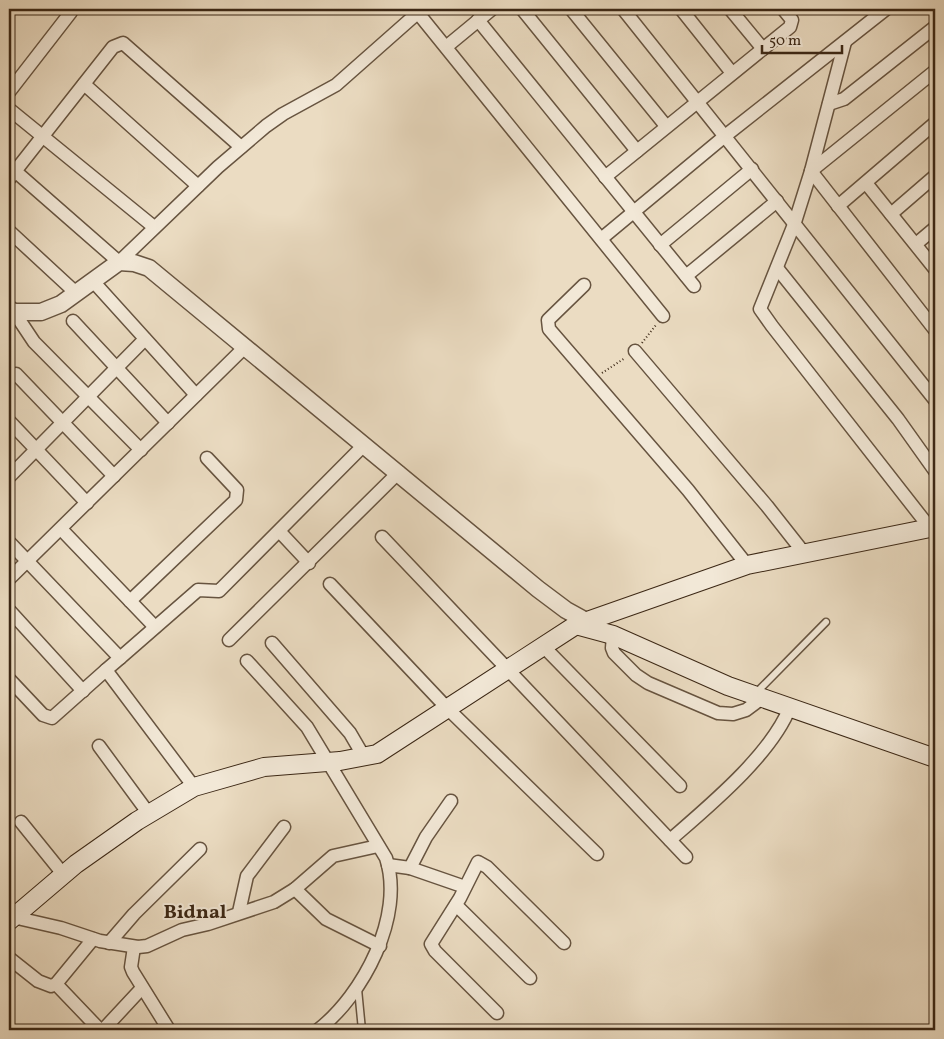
<svg xmlns="http://www.w3.org/2000/svg" width="944" height="1039" font-family="Vollkorn,serif">
	<rect width="100%" height="100%" fill="#ebdcc2"/>
	<filter id="stains"><feTurbulence type="fractalNoise" baseFrequency=".004" numOctaves="4"/><feColorMatrix values="0 0 0 0 .2 0 0 0 0 .09 0 0 0 0 .02 0 0 0 .5 -.17"/></filter>
	<radialGradient id="worn" r=".72"><stop offset=".6" stop-color="#630" stop-opacity="0"/><stop offset="1" stop-color="#630" stop-opacity=".3"/></radialGradient>
	<g fill="none" stroke-linecap="round" stroke-linejoin="round">
		<g stroke="#675440" stroke-width="9">
			<g id="service">
				<polyline points="755,694 826,622"/>
				<polyline points="358,989 362,1030"/>
			</g>
		</g>
		<g stroke="#675440" stroke-width="15">
			<g id="minor">
				<polyline points="522,9 637,151"/>
				<polyline points="571,9 666,126"/>
				<polyline points="623,9 935,400"/>
				<polyline points="681,9 732,73"/>
				<polyline points="730,9 763,49"/>
				<polyline points="418,13 663,316"/>
				<polyline points="478,20 694,286"/>
				<polyline points="845,42 811,171 935,330"/>
				<polyline points="446,47 492,9"/>
				<polyline points="84,84 198,186"/>
				<polyline points="9,92 71,12"/>
				<polyline points="829,104 844,99 935,27"/>
				<polyline points="9,109 154,227"/>
				<polyline points="15,171 119,262 218,167 266,126 283,114 336,85 422,9"/>
				<polyline points="605,177 790,27 792,20 783,9"/>
				<polyline points="9,179 113,47 123,43 241,147"/>
				<polyline points="866,183 935,269"/>
				<polyline points="838,206 935,123"/>
				<polyline points="891,214 935,176"/>
				<polyline points="9,231 75,292"/>
				<polyline points="601,239 725,136 886,9"/>
				<polyline points="916,244 935,228"/>
				<polyline points="660,245 752,169"/>
				<polyline points="777,268 898,419 935,471"/>
				<polyline points="686,276 777,201"/>
				<polyline points="92,280 196,395"/>
				<polyline points="584,285 548,320 549,329 688,490 747,565"/>
				<polyline points="14,312 34,342 141,450"/>
				<polyline points="73,321 168,423"/>
				<polyline points="635,351 767,506 804,553"/>
				<polyline points="16,374 114,476"/>
				<polyline points="9,421 87,503"/>
				<polyline points="9,477 145,339"/>
				<polyline points="930,528 772,326 760,309 795,222 811,171 935,71"/>
				<polyline points="61,529 155,627"/>
				<polyline points="280,532 309,563"/>
				<polyline points="382,537 686,857"/>
				<polyline points="9,542 120,658 106,670 194,787"/>
				<polyline points="9,579 246,346"/>
				<polyline points="330,584 447,708 597,854"/>
				<polyline points="130,601 236,500 237,490 207,458"/>
				<polyline points="9,610 83,691"/>
				<polyline points="613,635 612,648 614,653 636,675 648,683 718,713 733,714 746,710 762,698"/>
				<polyline points="229,640 399,472"/>
				<polyline points="272,643 350,733 364,757"/>
				<polyline points="543,646 680,786"/>
				<polyline points="120,658 198,590 219,591 364,445"/>
				<path d="M247,661L307,727L386,858C405,916 363,995 318,1030"/>
				<polyline points="9,679 43,715 52,718 106,670"/>
				<polyline points="99,746 149,814"/>
				<polyline points="21,822 63,874"/>
				<path d="M670,840C709,806 771,755 790,707"/>
				<polyline points="388,865 410,868 465,887"/>
				<polyline points="410,868 426,837 451,801"/>
				<polyline points="295,889 326,919 380,946"/>
				<polyline points="456,905 530,978"/>
				<polyline points="239,912 247,876 284,827"/>
				<polyline points="13,917 61,928 100,941 138,947 147,946 182,930 208,924 274,902 295,889 333,856 378,846"/>
				<polyline points="109,943 134,914 200,849"/>
				<polyline points="134,947 131,967 133,972 169,1030"/>
				<polyline points="9,958 38,981 51,986 56,984 93,939"/>
				<polyline points="56,984 100,1030"/>
				<polyline points="497,1013 435,951 431,944 460,898 478,862 487,867 564,943"/>
				<polyline points="103,1030 142,988"/>
			</g>
		</g>
		<g stroke="#675440" stroke-width="19">
			<polyline id="tertiary" points="9,309 14,312 41,312 61,304 119,262 134,263 149,268 538,589 566,610 586,621"/>
		</g>
		<g stroke="#3b2715" stroke-width="20">
			<g id="secondary">
				<polyline points="576,625 613,635 728,686 935,758"/>
				<polyline points="9,921 76,864 137,821 194,787 264,767 340,761 377,754 576,625 747,565 935,527"/>
			</g>
		</g>
		<g stroke="#3b2715" stroke-width="2" stroke-dasharray="1 2.5" stroke-linecap="butt">
			<polyline points="642,343 656,325"/>
			<polyline points="602,373 625,358"/>
		</g>
		<use href="#service" stroke="#f2e8d7" stroke-width="6"/>
		<use href="#minor" stroke="#f2e8d7" stroke-width="12"/>
		<use href="#tertiary" stroke="#f2e8d7" stroke-width="16"/>
		<use href="#secondary" stroke="#f2e8d7" stroke-width="18"/>
	</g>
	<g text-anchor="middle" stroke-width="4" stroke-linejoin="round" paint-order="stroke">
		<g font-size="20" font-weight="bold" fill="#3b2715" stroke="#f2e8d7">
			<text x="195" y="918">Bidnal</text>
		</g>
	</g>
	<rect width="944" height="1039" fill="none" stroke="#ebdcc2" stroke-width="30"/>
	<rect x="10" y="10" width="924" height="1019" fill="none" stroke="#3b2715" stroke-width="2.5"/>
	<rect x="15" y="15" width="914" height="1009" fill="none" stroke="#3b2715"/>
	<path d="M762 45v8h80v-8" fill="none" stroke="#3b2715" stroke-width="2.5"/>
	<text x="769" y="45" font-size="15" fill="#3b2715" stroke="#f2e8d7" stroke-width="4" paint-order="stroke">50 m</text>
	<rect width="100%" height="100%" filter="url(#stains)"/>
	<rect width="100%" height="100%" fill="url(#worn)"/>
</svg>
